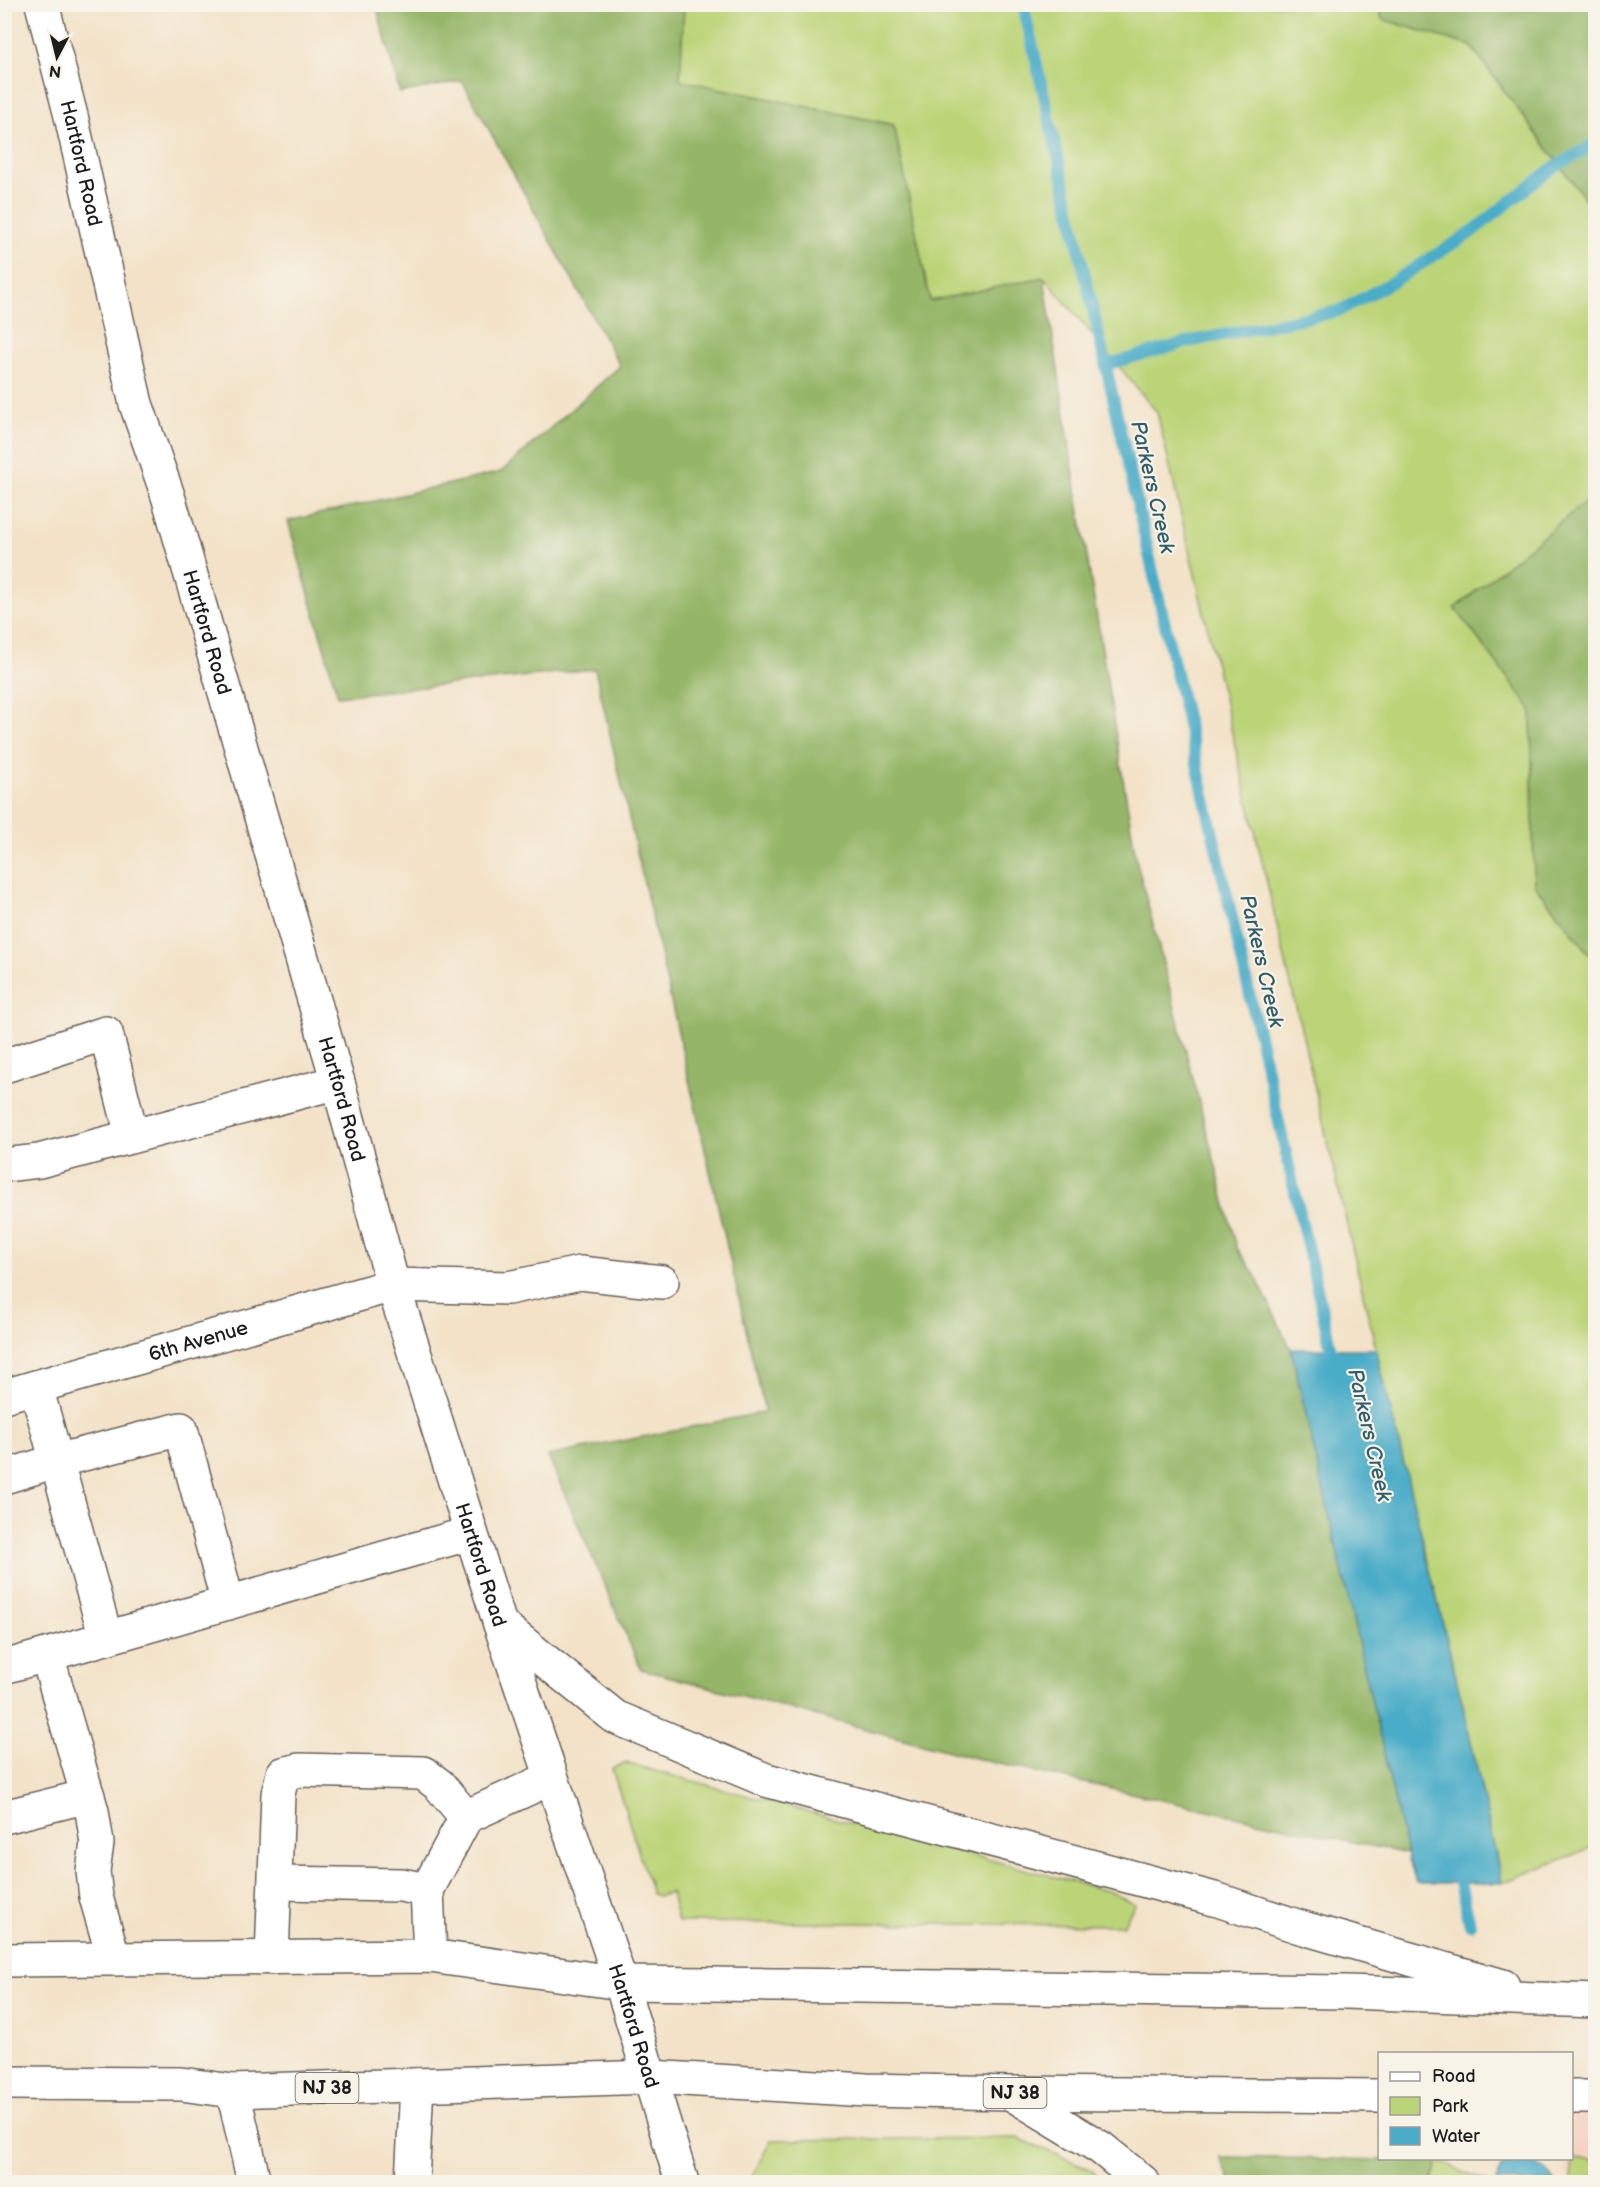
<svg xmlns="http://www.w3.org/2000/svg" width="1600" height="2187" font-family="'Balsamiq Sans',sans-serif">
	<rect width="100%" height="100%" fill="#f7f3e8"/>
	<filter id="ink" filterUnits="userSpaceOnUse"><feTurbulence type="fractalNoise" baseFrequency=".0167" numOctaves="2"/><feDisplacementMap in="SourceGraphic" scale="12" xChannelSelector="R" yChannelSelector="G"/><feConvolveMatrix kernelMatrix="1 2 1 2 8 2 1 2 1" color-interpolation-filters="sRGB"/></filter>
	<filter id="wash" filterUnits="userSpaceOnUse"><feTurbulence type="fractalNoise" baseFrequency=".008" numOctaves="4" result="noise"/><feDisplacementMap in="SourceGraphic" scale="24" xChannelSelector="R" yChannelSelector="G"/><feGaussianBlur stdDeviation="1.35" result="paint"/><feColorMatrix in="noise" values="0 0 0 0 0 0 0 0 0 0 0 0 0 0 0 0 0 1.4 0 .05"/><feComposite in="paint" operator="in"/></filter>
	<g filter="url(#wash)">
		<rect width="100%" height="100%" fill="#f3e2c8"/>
		<polygon fill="#f6d2c4" points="1572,2097 1595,2097 1595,2182 1569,2182 1565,2159 1572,2158"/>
		<g fill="#bcd478" stroke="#6c784a" stroke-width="1.5">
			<polygon points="684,5 1379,5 1382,19 1471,46 1595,212 1595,494 1455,608 1531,709 1534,884 1595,961 1595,1846 1502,1883 1465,1714 1376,1349 1157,412 1044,277 930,302 894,125 679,80"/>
			<polygon points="625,1763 1111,1892 1135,1904 1123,1925 678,1922 671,1893 659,1896 652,1894 612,1769"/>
			<polygon points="1018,2138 1090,2169 1103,2182 750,2181 771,2140"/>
			<polygon points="1573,2159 1595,2161 1595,2182 1571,2182"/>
			<polygon points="1437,2161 1490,2182 1432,2182"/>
		</g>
		<g fill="#95b668" stroke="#586942" stroke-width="1.5">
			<polygon points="376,5 684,5 680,80 894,125 930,301 1044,277 1075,482 1136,859 1237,1248 1255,1275 1291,1349 1407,1854 986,1761 641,1669 548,1456 765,1412 595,669 338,696 288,521 501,472 620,366 462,81 400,93"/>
			<polygon points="1379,5 1595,5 1595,212 1471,46 1382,19"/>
			<polygon points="1595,494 1595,961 1534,884 1531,709 1455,608"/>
			<polygon points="1220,2157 1437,2161 1432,2182 1231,2182"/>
		</g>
		<g fill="#49acc8" stroke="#326472" stroke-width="1.5">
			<polygon points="1291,1349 1376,1349 1465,1714 1502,1883 1416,1883 1407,1854"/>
			<path d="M1504,2162C1528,2162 1541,2160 1555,2182H1497L1499,2169Z"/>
		</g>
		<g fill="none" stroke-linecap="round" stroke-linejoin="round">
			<g stroke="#49acc8" stroke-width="12">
				<polyline points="1023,4 1334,1363"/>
				<polyline points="1105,365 1188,342 1339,311 1394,281 1469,234 1550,170 1596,143"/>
				<polyline points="1456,1867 1470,1924"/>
			</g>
		</g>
	</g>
	<g filter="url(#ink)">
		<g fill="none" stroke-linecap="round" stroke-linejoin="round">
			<g stroke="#676158" stroke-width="36">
				<g id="minor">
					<path id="s1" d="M42,4L71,116L136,404L168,496L339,1086L393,1285L500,1624L621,1983L682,2182"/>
					<polyline points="4,1066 106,1033 132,1136"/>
					<polyline points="4,1165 39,1161 338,1082"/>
					<polyline points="36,1387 106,1638 471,1533"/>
					<path id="s2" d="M4,1396L393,1285L508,1288L580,1273L662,1282"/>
					<polyline points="4,1477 56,1461 181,1429 228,1603"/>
					<polyline points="47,1655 92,1811 97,1843 93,1871 96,1897 114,1959"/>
					<polyline points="4,1667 106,1638"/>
					<polyline points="4,1817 88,1796"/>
					<polyline points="276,1883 401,1885 427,1890"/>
					<polyline points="430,1956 427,1890 466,1817 551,1778"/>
					<polyline points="272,1958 278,1794 283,1774 299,1770 423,1773 439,1785 466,1817"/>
					<polyline points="233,2091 254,2182"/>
					<polyline points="412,2182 417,2085"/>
				</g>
			</g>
			<g stroke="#676158" stroke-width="36">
				<g id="highway">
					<polyline points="500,1624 615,1717 766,1780 1218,1900 1300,1927 1503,1986"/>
					<polyline points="4,1960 430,1956 621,1983 1346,1992 1596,2001"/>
					<polyline points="4,2083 181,2084 233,2091 650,2077 866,2090 1010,2093 1380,2096"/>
					<polyline points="1012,2094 1101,2148 1143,2182"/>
					<polyline points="1572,2097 1596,2097"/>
				</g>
			</g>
			<use href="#minor" stroke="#fff" stroke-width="33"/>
			<use href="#highway" stroke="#fff" stroke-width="33"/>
		</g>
	</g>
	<g text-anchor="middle" stroke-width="4.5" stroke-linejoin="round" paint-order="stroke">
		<g fill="#f7f3e8" stroke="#5e5c59" stroke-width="1.5">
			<rect x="295.5" y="2073" width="63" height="30" rx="4.5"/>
			<rect x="983.5" y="2078" width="63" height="30" rx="4.5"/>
		</g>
		<g font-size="18" font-weight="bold" fill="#1c1c1c">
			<text x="327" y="2094">NJ 38</text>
			<text x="1015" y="2099">NJ 38</text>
		</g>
		<g font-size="20" fill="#1c1c1c" stroke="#f7f3e8">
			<text dy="7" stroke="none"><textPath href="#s1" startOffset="164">Hartford Road</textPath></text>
			<text dy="7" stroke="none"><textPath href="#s1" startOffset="650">Hartford Road</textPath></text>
			<text dy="7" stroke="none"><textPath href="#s1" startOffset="1136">Hartford Road</textPath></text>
			<text dy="7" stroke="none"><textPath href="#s2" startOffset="202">6th Avenue</textPath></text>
			<text dy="7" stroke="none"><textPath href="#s1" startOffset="1622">Hartford Road</textPath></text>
			<text dy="7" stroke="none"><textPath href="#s1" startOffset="2108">Hartford Road</textPath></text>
		</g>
		<g font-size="21" font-style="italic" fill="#305d69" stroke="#f7f3e8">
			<text transform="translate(1153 487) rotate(77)" y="7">Parkers Creek</text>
			<text transform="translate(1262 961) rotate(77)" y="7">Parkers Creek</text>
			<text transform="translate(1370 1435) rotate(77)" y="7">Parkers Creek</text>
		</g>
	</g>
	<rect width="1600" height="2187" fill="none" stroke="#f7f3e8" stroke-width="24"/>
	<rect x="1378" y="2052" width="195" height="108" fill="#f7f3e8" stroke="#9f9d96" stroke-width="1.5"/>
	<rect x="1390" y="2072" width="30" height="9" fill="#ffffff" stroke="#9f9d96" stroke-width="1.5"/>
	<text x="1432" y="2082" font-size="18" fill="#1c1c1c">Road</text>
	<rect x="1390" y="2097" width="30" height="18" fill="#bcd478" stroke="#9f9d96" stroke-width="1.5"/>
	<text x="1432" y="2112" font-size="18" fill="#1c1c1c">Park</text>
	<rect x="1390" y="2127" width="30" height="18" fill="#49acc8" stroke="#9f9d96" stroke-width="1.5"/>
	<text x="1432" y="2142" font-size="18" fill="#1c1c1c">Water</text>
	<g transform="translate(57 57) rotate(187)" stroke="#f7f3e8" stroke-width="4.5" paint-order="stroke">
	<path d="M0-4.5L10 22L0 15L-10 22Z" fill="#1c1c1c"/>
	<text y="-9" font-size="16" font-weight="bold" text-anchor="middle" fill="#1c1c1c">N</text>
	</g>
</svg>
